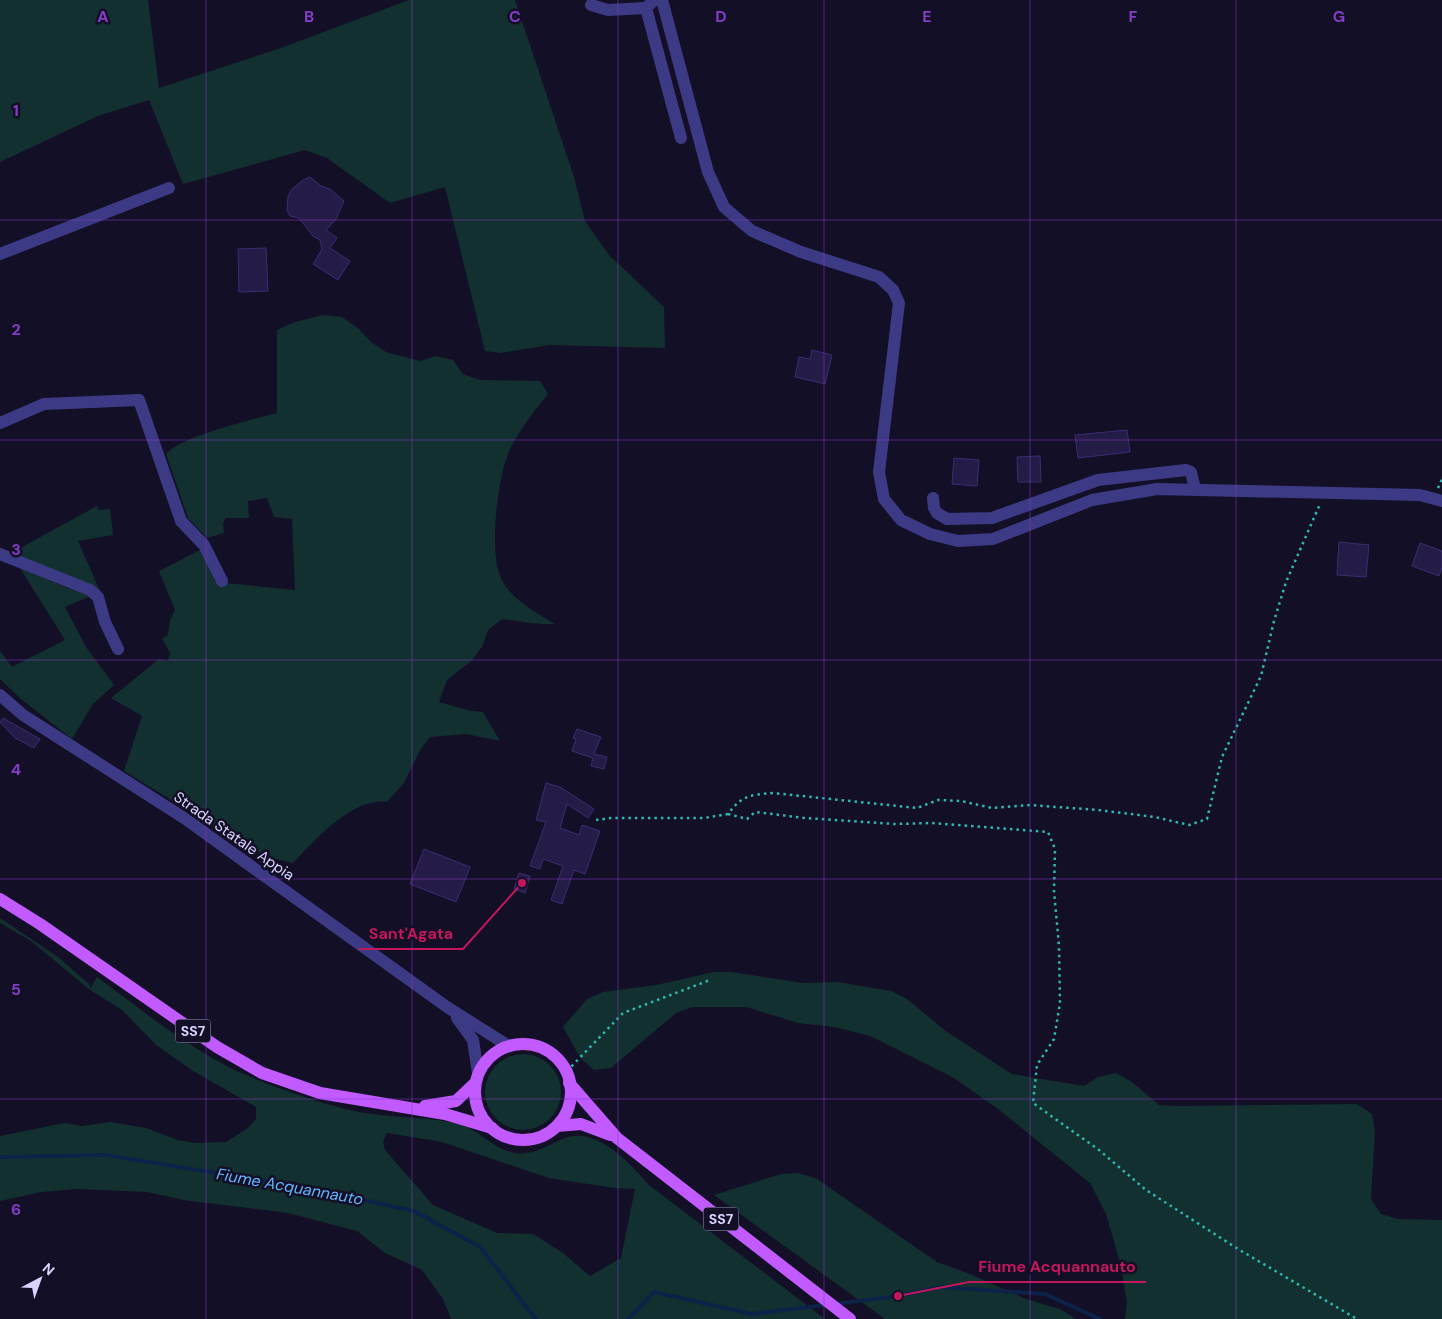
<svg xmlns="http://www.w3.org/2000/svg" width="1442" height="1319" font-family="'DM Sans',sans-serif">
	<rect width="100%" height="100%" fill="#130f26"/>
	<g fill="#12302f" fill-rule="evenodd">
		<polygon points="0,0 148,0 159,88 281,48 409,0 515,0 574,177 585,221 609,255 664,307 665,348 550,345 500,353 485,351 445,187 390,203 327,158 305,150 183,184 149,100 98,116 0,162"/>
		<path d="M322,315L342,317L359,329L371,342L386,352L420,361L436,356L453,360L463,374L480,380L540,381L548,394C535,410 521,428 511,447C498,472 488,551 501,578C510,599 536,612 555,624C537,625 521,621 502,619L488,630L482,647L471,661L447,680L439,702L471,711L483,712L500,741L466,734L430,737L420,750L404,783L387,802C353,797 316,839 293,863L268,857L238,841L124,771L142,716L111,698L159,659L168,661L170,653L162,639L168,635L170,620L175,610L159,571L202,549L215,582L295,590L292,519L274,517L267,498L248,501L249,518H226L223,523L224,533L207,538L188,518L166,454C181,436 251,420 277,413V330L295,322Z"/>
		<polygon points="97,506 99,510 110,509 113,535 78,541 100,591 11,553"/>
		<polygon points="20,568 70,589 91,596 65,607 86,647 114,685 93,704 72,739 21,699 0,679 0,651 12,667 65,640"/>
		<path d="M0,918L58,957L90,985V989L97,977C149,1015 202,1060 263,1082C298,1095 335,1109 372,1114C401,1118 430,1117 458,1124C477,1128 491,1147 511,1152C531,1158 547,1145 565,1138C596,1126 630,1163 649,1185L825,1319H451L443,1299L422,1270L385,1253L357,1231L288,1213L183,1200L148,1192L77,1189L41,1192L0,1201V1136L64,1123L82,1126L111,1122L146,1128L178,1140L195,1143L226,1142L248,1128L256,1119V1107L193,1071L156,1045L122,1010L90,990L31,941L0,923ZM387,1133L442,1142L549,1178L614,1188L635,1189L621,1258L590,1276L563,1253L533,1234L497,1233L433,1205L385,1150L383,1142Z"/>
		<polygon points="714,972 731,972 803,983 838,982 891,991 907,999 947,1032 1012,1074 1084,1086 1098,1077 1116,1073 1132,1082 1159,1105 1177,1106 1357,1104 1372,1114 1375,1131 1371,1199 1381,1214 1398,1219 1442,1220 1442,1319 1125,1319 1127,1303 1121,1266 1106,1214 1090,1183 998,1109 954,1078 870,1036 834,1027 798,1023 746,1007 693,1007 676,1013 611,1068 594,1070 581,1059 563,1027 587,999 603,992 656,985"/>
		<circle cx="523" cy="1092" r="38"/>
		<polygon points="799,1173 817,1179 937,1262 970,1274 1026,1299 1060,1309 1076,1319 885,1319 714,1195 781,1174"/>
	</g>
	<g fill="none" stroke-linecap="round" stroke-linejoin="round">
		<g stroke="#0c2248" stroke-width="4">
			<polyline points="0,1157 106,1155 314,1189 414,1211 480,1247 536,1319"/>
			<polyline points="835,1304 898,1296 940,1287 1045,1294 1100,1319"/>
			<polyline points="628,1319 654,1292 752,1314 825,1305"/>
		</g>
	</g>
	<g fill="#241b47" stroke="#3b2d73">
		<polygon points="310,177 321,186 330,189 344,201 336,219 326,230 337,238 330,248 350,261 338,280 313,264 322,249 320,240 313,236 299,218 290,216 287,210 288,196 292,189 303,180"/>
		<polygon points="266,248 268,291 239,292 238,249"/>
		<polygon points="812,350 832,355 825,384 795,377 799,357 810,359"/>
		<polygon points="1127,430 1130,452 1078,458 1075,435"/>
		<polygon points="1040,456 1041,482 1018,482 1017,457"/>
		<polygon points="954,458 979,460 977,486 952,484"/>
		<polygon points="1339,542 1369,545 1366,577 1337,575"/>
		<polygon points="1420,543 1442,551 1442,567 1439,576 1412,566"/>
		<polygon points="3,718 40,739 34,748 15,738 0,722"/>
		<polygon points="577,729 601,737 594,754 607,757 604,769 591,766 593,758 572,751 576,739 573,738"/>
		<polygon points="546,783 560,787 594,809 588,818 567,804 560,828 579,835 582,825 600,831 585,874 574,870 562,904 551,900 563,866 543,859 540,869 530,866 546,822 536,820"/>
		<polygon points="424,849 470,867 456,902 410,884"/>
		<polygon points="519,873 530,876 525,893 514,889"/>
	</g>
	<g fill="none" stroke-linecap="round" stroke-linejoin="round">
		<g stroke="#2fb8b0" stroke-width="2.5" stroke-dasharray="2.5 4" stroke-linecap="butt">
			<polyline points="1438,488 1442,479"/>
			<polyline points="728,814 747,819 755,812 805,818 895,824 932,823 1048,832 1055,849 1054,891 1059,946 1060,1003 1054,1039 1037,1065 1033,1103 1099,1150 1146,1190 1238,1249 1357,1319"/>
			<path d="M596,820L611,818H704L728,814C742,795 750,795 773,793L917,808L938,800L961,801L992,808L1030,805L1098,810L1155,817L1189,825L1207,819L1222,757L1261,676L1274,621L1286,582L1320,504"/>
			<polyline points="567,1071 623,1013 710,980"/>
		</g>
		<g stroke="#3d3a85" stroke-width="12">
			<polyline points="654,0 646,8 681,138"/>
			<polyline points="662,0 708,172 724,207 752,231 801,252 879,277 893,290 899,303 879,472 884,499 901,520 930,534 958,541 993,539 1092,500 1157,489 1420,495 1442,501"/>
			<polyline points="591,5 608,10 646,8"/>
			<polyline points="0,254 169,188"/>
			<polyline points="0,423 44,404 139,400 181,521 204,545 222,581"/>
			<polyline points="933,498 934,508 937,513 947,519 992,518 1098,480 1186,470 1191,472 1195,489"/>
			<polyline points="0,554 90,590 98,597 105,622 118,649"/>
			<polyline points="0,695 23,715 184,818 447,1007 507,1045 513,1045"/>
			<polyline points="457,1018 473,1040 478,1073"/>
		</g>
		<g stroke="#c25bff" stroke-width="12">
			<polyline points="0,899 40,924 217,1047 262,1073 320,1093 445,1114 492,1128"/>
			<circle cx="523" cy="1092" r="48"/>
			<polyline points="569,1083 617,1138 850,1319"/>
			<polyline points="425,1106 456,1101 475,1083"/>
			<polyline points="557,1126 581,1124 610,1135"/>
		</g>
	</g>
	<path fill="none" stroke="#843dc5" stroke-width="1" stroke-opacity="0.55" d="M206,0V1319M412,0V1319M618,0V1319M824,0V1319M1030,0V1319M1236,0V1319M0,220H1442M0,440H1442M0,660H1442M0,879H1442M0,1099H1442"/>
	<g text-anchor="middle" stroke-width="5" stroke-linejoin="round" paint-order="stroke">
		<g fill="#130f26" stroke="#9e99be" stroke-width="1">
			<rect x="175.5" y="1019.5" width="35" height="23" rx="4"/>
			<rect x="703.5" y="1207.5" width="35" height="23" rx="4"/>
		</g>
		<g font-size="14" font-weight="bold" fill="#d9d4ff">
			<text x="193" y="1036">SS7</text>
			<text x="721" y="1224">SS7</text>
		</g>
		<g font-size="15" fill="#d9d4ff" stroke="#130f26">
			<text transform="translate(234 836) rotate(35)" y="5">Strada Statale Appia</text>
		</g>
		<g font-size="16" font-style="italic" fill="#62b6ff" stroke="#130f26">
			<text transform="translate(290 1186) rotate(10)" y="6">Fiume Acquannauto</text>
		</g>
	</g>
	<g font-size="16" text-anchor="middle" font-weight="bold" fill="#843dc5" stroke="#130f26" stroke-width="5" stroke-linejoin="round" paint-order="stroke">
		<text x="103" y="22">A</text>
		<text x="309" y="22">B</text>
		<text x="515" y="22">C</text>
		<text x="721" y="22">D</text>
		<text x="927" y="22">E</text>
		<text x="1133" y="22">F</text>
		<text x="1339" y="22">G</text>
		<text x="16" y="116">1</text>
		<text x="16" y="335">2</text>
		<text x="16" y="555">3</text>
		<text x="16" y="775">4</text>
		<text x="16" y="995">5</text>
		<text x="16" y="1215">6</text>
	</g>
	<path fill="none" stroke="#c2185b" stroke-width="2" d="M522 883L463 949H359M898 1296L969 1282H1146"/>
	<g fill="#c2185b" stroke="#130f26" stroke-width="2">
		<circle cx="522" cy="883" r="5"/>
		<circle cx="898" cy="1296" r="5"/>
	</g>
	<g font-size="16" text-anchor="middle" font-weight="bold" fill="#c2185b" stroke="#130f26" stroke-width="5" stroke-linejoin="round" paint-order="stroke">
		<text x="411" y="939">Sant'Agata</text>
		<text x="1057" y="1272">Fiume Acquannauto</text>
	</g>
	<g transform="translate(40 1279) rotate(41)" stroke="#130f26" stroke-width="4" paint-order="stroke">
	<path d="M0-4L9 19L0 12L-9 19Z" fill="#d9d4ff"/>
	<text y="-8" font-size="14" font-weight="bold" text-anchor="middle" fill="#d9d4ff">N</text>
	</g>
</svg>
